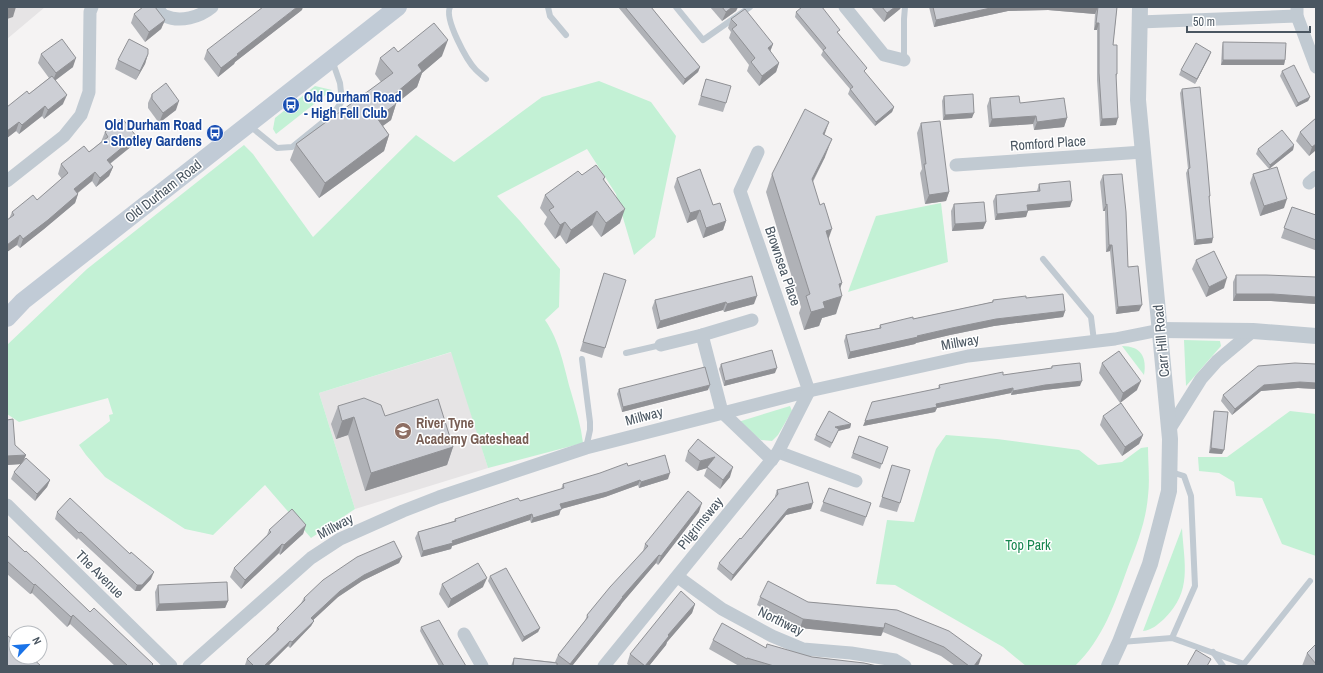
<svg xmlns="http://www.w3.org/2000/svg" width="1323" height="673" font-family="'Archivo Narrow',sans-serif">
	<rect width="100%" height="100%" fill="#f5f3f3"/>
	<g fill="#e6e4e5">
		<polygon points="7,7 45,7 7,39"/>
		<polygon points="452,352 488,468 355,509 319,393"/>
	</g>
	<g fill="#c3f1d5">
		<path d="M599,81L651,102L676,136L655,237L634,255L616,194L587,149L497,196L520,221L560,269L559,307L545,320C560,341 564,368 571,392C576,409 581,426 583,443L488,468L451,352L319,393L355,509L311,538L265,485L213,535L185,529L105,477L86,455L79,445L110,421L109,415L113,414L108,398L19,422L7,414V345L87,269L244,145L253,154L313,237L416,135L454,162L542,97Z"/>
		<polygon points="315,86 332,90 276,134 273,129 275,118"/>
		<polygon points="941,203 948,262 848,292 876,216"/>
		<polygon points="1184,340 1220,341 1221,346 1186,386"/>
		<path d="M1122,346C1141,346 1147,357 1144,375Z"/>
		<polygon points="790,406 792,411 778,435 772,441 761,440 738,422"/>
		<polygon points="1290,411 1316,414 1316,556 1282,544 1262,498 1236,496 1234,482 1219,473 1199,471 1198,457 1227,457"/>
		<path d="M946,435L997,439L1079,450L1098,465L1122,462L1141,448L1148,447C1148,463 1150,480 1148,496C1146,521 1137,544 1128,567C1115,603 1103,639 1075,666H1026L1003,647L895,585L876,584L887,520L914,522L930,467L936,449Z"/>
		<path d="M1182,528C1184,564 1193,591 1164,619C1157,625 1152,630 1143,631Z"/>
	</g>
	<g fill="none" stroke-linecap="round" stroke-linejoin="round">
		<g stroke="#c1cad2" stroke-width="6">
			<path d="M450,7C444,19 467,61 476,70C479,73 483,76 486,79"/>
			<polyline points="548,7 550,16 566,35"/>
			<polyline points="676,7 703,40 750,7"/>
			<polyline points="904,60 904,19 905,7"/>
			<polyline points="250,126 277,148 292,147 334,113 342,101 340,83 332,60"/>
			<polyline points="1043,259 1091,317 1094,341"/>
			<polyline points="626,353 661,345"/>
			<polyline points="582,359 590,422 590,430 586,448"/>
			<polyline points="1171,472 1184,476 1191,496 1195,586 1172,638"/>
			<polyline points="1121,642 1172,638 1244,664 1310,581"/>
			<polyline points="1213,652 1223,666"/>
		</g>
		<g stroke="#c1cad2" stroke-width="13">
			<path d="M156,7C159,10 162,15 165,16C180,23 200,17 212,7"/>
			<polyline points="845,7 884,55 904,60"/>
			<polyline points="1297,7 1297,16 1316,67"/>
			<polyline points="1139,22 1297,16"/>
			<polyline points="956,165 1143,152"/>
			<polyline points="7,181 64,136 81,115 89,92 90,12 92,7"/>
			<polyline points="1309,183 1316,177"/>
			<polyline points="702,335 722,412 772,460"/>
			<polyline points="661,345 702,335 752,320"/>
			<polyline points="1169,430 1201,379 1217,361 1253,331"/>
			<polyline points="778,452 856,481"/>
			<polyline points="7,505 171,666"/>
			<polyline points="678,577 722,609 772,636 803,649 851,653 895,660 905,666"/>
			<polyline points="464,634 482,666"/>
			<polyline points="189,666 311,558 340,539 403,511 439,497 586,448 809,391 968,356 1115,339 1160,330"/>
			<polyline points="604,666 778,452 809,391 740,191 758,152"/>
		</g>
		<g stroke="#c1cad2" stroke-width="16">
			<polyline points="1160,330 1253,331 1316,336"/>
			<polyline points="1109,666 1120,642 1150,564 1169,491 1170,439 1138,100 1140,7"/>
		</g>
		<polyline stroke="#c1cbd6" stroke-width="18" points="7,318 23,301 398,7"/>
	</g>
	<g fill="#b0b2b7">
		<polygon points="618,7 651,7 700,67 698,72 683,85"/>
		<polygon points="710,7 738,7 736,11 722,21"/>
		<polygon points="871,7 901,7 900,9 884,22"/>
		<polygon points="929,7 1117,7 1113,45 1117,74 1116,78 1116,125 1100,126 1097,80 1097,30 1094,30 1095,14 1048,10 1008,11 934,27"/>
		<polygon points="302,10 235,62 234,64 218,77 204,59 207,50"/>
		<polygon points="796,12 839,34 865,73 894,107 892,112 875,126 848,94 850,89 821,55 823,51 795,17"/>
		<polygon points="134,14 165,20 161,29 145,42 131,23"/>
		<polygon points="731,19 773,44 770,52 779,63 776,72 759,86 747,71 749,65 729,38 731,32 728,28"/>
		<polygon points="1223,42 1285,60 1284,65 1221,65 1222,47"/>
		<polygon points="398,52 442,56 422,73 417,87 396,104 391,120 383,126 389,135 384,151 319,198 290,160 296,144 381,82 375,74 380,58"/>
		<polygon points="1211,52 1209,57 1195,84 1179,75 1181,70"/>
		<polygon points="41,54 73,67 55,80 63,104 44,119 42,116 19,134 16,131 7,138 7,107 29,94 49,78 38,63"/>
		<polygon points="148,54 145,64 136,80 115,69 118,60"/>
		<polygon points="1282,71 1310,97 1308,101 1296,107 1280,76"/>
		<polygon points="706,79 726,103 723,112 698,105"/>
		<polygon points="1182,89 1210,196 1209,199 1212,243 1194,245 1186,173 1188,169 1180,93"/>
		<polygon points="152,94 176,110 159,123 148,108 148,103"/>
		<polygon points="944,96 972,118 943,120 942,101"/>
		<polygon points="990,98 1020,103 1067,118 1064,127 1034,130 1033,124 989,127 987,106"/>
		<polygon points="1316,118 1316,150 1309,156 1296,141 1300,132"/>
		<polygon points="921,123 949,192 946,201 925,204 920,173 922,169 917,133"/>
		<polygon points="105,132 133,145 110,164 113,167 109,176 96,187 92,181 78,193 78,194 75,203 44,229 20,248 17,245 7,252 7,220 9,219 12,212 37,200 62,179 58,174 61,164 89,152 101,142"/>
		<polygon points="824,135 825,157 813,182 828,239 842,283 840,289 836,314 822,318 819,326 804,330 799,313 801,307 766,192 772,174"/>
		<polygon points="1294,145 1293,150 1269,169 1284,208 1260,216 1250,183 1253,174 1269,169 1256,154 1258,149"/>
		<polygon points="582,175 605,177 604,181 620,223 601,237 592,225 566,244 560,235 555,239 544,224 547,217 540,208 545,195"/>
		<polygon points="1103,175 1128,267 1139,311 1116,314 1110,251 1106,252 1105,211 1103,211 1100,182"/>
		<polygon points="677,178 713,205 726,221 723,230 703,238 696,219 687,223 674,187"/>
		<polygon points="1039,184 1070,207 1028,210 1026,217 995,220 993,201 996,195 1037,191"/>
		<polygon points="954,204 986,222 983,229 952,231 951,211"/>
		<polygon points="1292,207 1316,215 1316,248 1315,250 1281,238"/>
		<polygon points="1196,260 1224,288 1206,297 1192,269"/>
		<polygon points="604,273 605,348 602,358 580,351"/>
		<polygon points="1236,275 1316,277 1316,304 1271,301 1233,301 1233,282"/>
		<polygon points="752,276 754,304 724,312 723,310 657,329 652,308 655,300"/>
		<polygon points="1026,298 1065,311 1063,317 994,326 950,335 916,343 915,344 848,359 844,341 846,335 879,328 880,325 913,319 992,302 993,300"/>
		<polygon points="1102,363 1137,390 1120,403 1099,373"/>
		<polygon points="721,364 775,373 724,386 719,369"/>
		<polygon points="1316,364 1316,389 1298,388 1261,391 1232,415 1221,401 1223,395"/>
		<polygon points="1052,366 1080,386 1044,390 1011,395 1011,393 937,408 935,412 863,426 938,389 939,385 1051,368"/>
		<polygon points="619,389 708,390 622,412 617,394"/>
		<polygon points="338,406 385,416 453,447 447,465 365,491 348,435 336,439 331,424"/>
		<polygon points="1214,411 1222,454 1209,453 1213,416"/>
		<polygon points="1103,416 1143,435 1139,444 1122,456 1100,425"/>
		<polygon points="7,420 15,445 26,455 23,462 50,480 47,487 35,501 11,479 14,472 21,464 7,465"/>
		<polygon points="851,424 850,428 838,431 830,448 814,440 816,435"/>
		<polygon points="859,436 888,447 880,469 851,458"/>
		<polygon points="688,451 730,477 720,489 704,476 707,468 697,471 685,461"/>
		<polygon points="892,465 900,503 897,512 879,507"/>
		<polygon points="628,466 668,479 639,488 638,485 605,497 561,509 559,515 531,523 530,520 452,546 451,549 421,557 415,538 418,532 454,521 455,519 520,501 561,489 563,484"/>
		<polygon points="829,488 871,503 863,526 820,511"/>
		<polygon points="777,490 811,509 786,515 731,581 717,569 719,563 741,539 775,498 775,496"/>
		<polygon points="57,512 151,579 140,591 135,591 78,538 77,540 55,519"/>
		<polygon points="699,512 658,565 656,563 622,603 620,606 572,666 558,666 557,665 557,666 511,666 514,658 555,662 558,655 585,621 587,615 643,551 645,544"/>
		<polygon points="306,525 303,534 280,555 279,553 241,589 230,577 234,568 267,535 269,530"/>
		<polygon points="7,535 90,612 153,664 152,666 115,666 70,624 67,627 32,593 30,594 7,574"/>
		<polygon points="402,557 399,563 362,581 338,597 313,620 314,621 311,626 290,648 288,646 268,666 246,666 245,665 247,659 276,631 277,628 301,603 304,598"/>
		<polygon points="490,576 540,628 538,632 522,642 488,581"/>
		<polygon points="442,584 483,587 448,608 439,594"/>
		<polygon points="158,585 228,601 225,608 156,611 155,592"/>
		<polygon points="760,597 808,602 897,610 979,664 977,666 955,666 941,656 883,632 881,636 800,628 757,605"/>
		<polygon points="695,604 692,613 667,642 666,645 649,666 630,666 627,664 630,654"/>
		<polygon points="421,627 466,666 439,666 420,631"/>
		<polygon points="713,640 766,648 812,657 877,666 739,666 709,649"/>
		<polygon points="1316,644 1316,666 1302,666 1307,653"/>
	</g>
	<g fill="#909195">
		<polygon points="7,7 16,7 13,17 7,19"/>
		<polygon points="297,7 303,7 302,10 235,62 234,64 218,77 221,68 237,54"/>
		<polygon points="732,7 738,7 736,11 722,21 726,12"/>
		<polygon points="895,7 901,7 900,9 884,22 887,13"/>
		<polygon points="995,7 1098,7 1095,14 1048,10 1008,11 934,27 936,20"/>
		<polygon points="165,20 161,29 145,42 149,32"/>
		<polygon points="1096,23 1099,23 1097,30 1094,30"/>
		<polygon points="448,40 442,56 422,73 417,87 385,112 396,104 391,120 371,134 377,118 391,97 418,65"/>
		<polygon points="773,44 769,54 768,48"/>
		<polygon points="1211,52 1209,57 1195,84 1197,79"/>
		<polygon points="148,54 145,64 136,80 140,71"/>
		<polygon points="76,58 73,67 52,83 56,73"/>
		<polygon points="1223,60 1285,60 1284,65 1221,65"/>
		<polygon points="779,63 776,72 759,86 762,76"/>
		<polygon points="700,67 698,72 683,85 685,79"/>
		<polygon points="67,95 63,104 44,119 48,110"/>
		<polygon points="1310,97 1308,101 1296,107 1298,103"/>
		<polygon points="179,101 176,110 159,123 163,113"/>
		<polygon points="45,106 42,116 19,134 22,125"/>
		<polygon points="894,107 892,112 875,126 876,122"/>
		<polygon points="974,113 972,118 943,120 945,115"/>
		<polygon points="1036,116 1033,124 989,127 992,119"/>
		<polygon points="1067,118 1064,127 1034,130 1037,122"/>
		<polygon points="1118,118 1116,125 1100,126 1102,119"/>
		<polygon points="19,122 16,131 7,138 7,131"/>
		<polygon points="829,122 823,139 823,134"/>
		<polygon points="389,135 384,151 319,198 325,183"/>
		<polygon points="136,136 133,145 103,169 107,160"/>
		<polygon points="832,139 825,157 805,196 812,179"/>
		<polygon points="1316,144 1316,150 1309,156 1312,147"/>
		<polygon points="1294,145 1293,150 1269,169 1270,165"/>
		<polygon points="113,167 109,176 96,187 100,178"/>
		<polygon points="95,172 92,181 71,198 74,189"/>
		<polygon points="949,192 946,201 925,204 929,195"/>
		<polygon points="78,194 75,203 44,229 20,248 23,239"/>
		<polygon points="1287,199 1284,208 1260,216 1264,206"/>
		<polygon points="1072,201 1070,207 1025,211 1027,205"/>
		<polygon points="1107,204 1105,211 1103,211 1106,205"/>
		<polygon points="625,209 620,223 601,237 606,223"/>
		<polygon points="700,210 696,219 687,223 690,213"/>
		<polygon points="597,211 592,225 566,244 571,230"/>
		<polygon points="1028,211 1026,217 995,220 997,214"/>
		<polygon points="726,221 723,230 703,238 706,228"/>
		<polygon points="565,222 560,235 555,239 560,225"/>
		<polygon points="986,222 983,229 952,231 955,224"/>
		<polygon points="832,229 826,246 826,231"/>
		<polygon points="20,235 17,245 7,252 7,245"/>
		<polygon points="1213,238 1212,243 1194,245 1196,240"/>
		<polygon points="1109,245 1112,245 1110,251 1106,252"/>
		<polygon points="1227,278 1224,288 1206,297 1209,287"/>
		<polygon points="842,283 836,298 842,296 836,314 822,318 819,326 804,330 811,312 823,302 839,284"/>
		<polygon points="1236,294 1273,294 1316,297 1316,304 1271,301 1233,301"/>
		<polygon points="757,296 754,304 724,312 727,304"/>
		<polygon points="726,302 723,310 657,329 660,321"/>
		<polygon points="1142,305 1139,311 1116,314 1118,307"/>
		<polygon points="1065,311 1063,317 994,326 950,335 916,343 915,344 848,359 850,352 952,328 996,319"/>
		<polygon points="777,368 775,373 724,386 725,381"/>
		<polygon points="1082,381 1080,386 1044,390 1011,395 1013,391 1045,385"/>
		<polygon points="1141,381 1137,390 1120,403 1123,393"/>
		<polygon points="1300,382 1316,383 1316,389 1298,388 1261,391 1232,415 1235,409 1264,385"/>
		<polygon points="710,385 708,390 622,412 623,407"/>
		<polygon points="1013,388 1011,393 937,408 935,412 863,426 865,421 936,404"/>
		<polygon points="354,417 348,435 336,439 342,421"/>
		<polygon points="851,424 850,428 838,431 830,448 832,443 835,427"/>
		<polygon points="1143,435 1139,444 1122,456 1125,447"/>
		<polygon points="453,447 447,465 365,491 371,473"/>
		<polygon points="1211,448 1224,450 1222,454 1209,453"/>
		<polygon points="26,455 22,464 7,465 7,456"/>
		<polygon points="715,457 707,468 697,471 700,461"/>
		<polygon points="733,467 730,477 720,489 723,480"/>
		<polygon points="670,473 668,479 639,488 641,482"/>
		<polygon points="50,480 47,487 35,501 37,494"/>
		<polygon points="640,480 638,485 605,497 561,509 559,515 531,523 533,518 560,504"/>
		<polygon points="702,503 699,512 658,565 661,556"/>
		<polygon points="813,503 811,509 786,515 731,581 733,575 788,509"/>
		<polygon points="532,514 530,520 452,546 451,549 421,557 423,551 452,541"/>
		<polygon points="306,525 303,534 280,555 284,545"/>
		<polygon points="282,544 279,553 241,589 245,580"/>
		<polygon points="659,555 656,563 622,603 620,606 572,666 569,666 570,664 622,597"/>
		<polygon points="402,557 399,563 362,581 338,597 309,624 311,618 340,591 364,575"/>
		<polygon points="154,572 151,579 140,591 135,591 137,585"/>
		<polygon points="487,578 483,587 448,608 451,599"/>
		<polygon points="35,584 32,593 30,594 34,585"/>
		<polygon points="228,601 225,608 156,611 159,604"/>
		<polygon points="695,604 692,613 667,642 666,645 649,666 645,666 668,635"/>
		<polygon points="73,615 70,624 67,627 71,617"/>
		<polygon points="803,619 884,628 881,636 800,628"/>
		<polygon points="314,621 311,626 290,648 292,642"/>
		<polygon points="540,628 538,632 522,642 524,637"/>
		<polygon points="290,641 288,646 268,666 264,666"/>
		<polygon points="982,655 979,664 977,666 974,666"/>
	</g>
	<g fill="#cdcfd5" stroke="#909195">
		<polygon points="143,7 155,7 165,20 149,32 134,14"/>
		<polygon points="263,7 297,7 237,54 238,55 221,68 207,50"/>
		<polygon points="625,7 651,7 700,67 685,79"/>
		<polygon points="722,7 732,7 726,12"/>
		<polygon points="802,7 822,7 840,30 837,32 867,68 864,71 894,107 876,122 850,89 853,87 823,50 826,48 796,12"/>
		<polygon points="882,7 895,7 887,13"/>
		<polygon points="933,7 995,7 936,20"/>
		<polygon points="1092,7 1117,7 1113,45 1117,45 1117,74 1116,74 1118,118 1102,119 1099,73 1099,23 1096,23 1098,7"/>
		<polygon points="745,9 773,44 768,48 779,63 762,76 751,62 755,58 732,29 737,25 731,19"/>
		<polygon points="434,23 448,40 418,65 422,71 391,97 396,104 377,118 389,135 325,183 296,144 393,73 380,58 394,47 398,52"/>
		<polygon points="62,39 76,58 56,73 41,54"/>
		<polygon points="129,39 148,49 148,54 140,71 118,60"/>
		<polygon points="1223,42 1286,43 1285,60 1223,60"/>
		<polygon points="1196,43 1211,52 1197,79 1181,70"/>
		<polygon points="1294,65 1310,97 1298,103 1282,71"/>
		<polygon points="52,76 67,95 48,110 45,106 22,125 19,122 7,131 7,107 27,91 29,94"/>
		<polygon points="706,79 731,86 726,103 701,96"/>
		<polygon points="166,83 179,101 163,113 152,99 152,94"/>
		<polygon points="1200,87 1207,161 1210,196 1209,196 1213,238 1196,240 1188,169 1190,168 1182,89"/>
		<polygon points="973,94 974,113 945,115 944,96"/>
		<polygon points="1019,96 1020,103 1064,98 1067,118 1037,122 1036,116 992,119 990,98"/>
		<polygon points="805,109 829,122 823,134 832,139 812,179 820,205 824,203 832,229 826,231 842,283 839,284 842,296 823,302 825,308 811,312 806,296 810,294 772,174"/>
		<polygon points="122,118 136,136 107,160 113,167 100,178 95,172 74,189 78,194 48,220 23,239 20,235 7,245 7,220 14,215 12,212 33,195 37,200 68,173 61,164 84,146 89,152 108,137 105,132"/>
		<polygon points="1316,118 1316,144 1312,147 1300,132"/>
		<polygon points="940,121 949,192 929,195 924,164 926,164 921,123"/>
		<polygon points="1282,130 1294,145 1270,165 1258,149"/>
		<polygon points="596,165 605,177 603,179 625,209 606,223 597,211 571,230 565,222 560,225 549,210 554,207 545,195 578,171 582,175"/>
		<polygon points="1277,167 1287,199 1264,206 1253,174"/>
		<polygon points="700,169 713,205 720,203 726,221 706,228 700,210 690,213 677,178"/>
		<polygon points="1122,174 1126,212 1128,267 1138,266 1142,305 1118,307 1112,245 1109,245 1107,204 1106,205 1103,175"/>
		<polygon points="1070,181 1072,201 1027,205 1028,211 997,214 996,195 1040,191 1039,184"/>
		<polygon points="984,202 986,222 955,224 954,204"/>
		<polygon points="1292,207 1316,215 1316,240 1284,228"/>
		<polygon points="1214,251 1227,278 1209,287 1196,260"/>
		<polygon points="604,273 626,280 605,348 583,342"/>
		<polygon points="1236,275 1266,275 1316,277 1316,297 1273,294 1236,294"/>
		<polygon points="752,276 757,296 727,304 726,302 660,321 655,300"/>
		<polygon points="1063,294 1065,311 996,319 952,328 917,336 918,337 850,352 846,335 881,328 880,325 913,317 913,319 993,302 993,300 1026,296 1026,298"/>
		<polygon points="772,350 777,368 725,381 721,364"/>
		<polygon points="1119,351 1141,381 1123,393 1102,363"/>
		<polygon points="1080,363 1082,381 1045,385 1013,391 1013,388 936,404 937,407 865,421 872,402 940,388 939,385 1003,372 1003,375 1052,368 1052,366"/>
		<polygon points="1295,363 1316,364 1316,383 1300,382 1264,385 1235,409 1223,395 1258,366"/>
		<polygon points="705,367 710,385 623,407 619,389"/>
		<polygon points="364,398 381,405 385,416 438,399 453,447 371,473 354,417 342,421 338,406"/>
		<polygon points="1121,403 1143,435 1125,447 1103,416"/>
		<polygon points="829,411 851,424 835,427 839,429 832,443 816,435"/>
		<polygon points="1214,411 1228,412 1224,450 1211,448"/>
		<polygon points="13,419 15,445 26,455 7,456 7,420"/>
		<polygon points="859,436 888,447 882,464 853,453"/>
		<polygon points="698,439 733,467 723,480 707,467 715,457 700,461 688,451"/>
		<polygon points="665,455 670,473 641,482 640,480 607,492 560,504 562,509 533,518 532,514 452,541 453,543 423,551 418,532 456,521 455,519 518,498 520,501 564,488 563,484 600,473 627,463 628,466"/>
		<polygon points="26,458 50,480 37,494 14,472"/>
		<polygon points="892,465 910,470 900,503 882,497"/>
		<polygon points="808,482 813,503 788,509 733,575 719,563 740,538 741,539 778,494 777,490"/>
		<polygon points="829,488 871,503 866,517 823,502"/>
		<polygon points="688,491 702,503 661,556 659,555 622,597 623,597 570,664 558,655 588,617 587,615 610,587 648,546 645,544"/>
		<polygon points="70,498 130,554 131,552 154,572 142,585 137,585 81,532 79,533 57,512"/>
		<polygon points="292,509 306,525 284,545 282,544 245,580 234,568 271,532 269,530"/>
		<polygon points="7,535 25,552 26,551 40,564 90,612 94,608 153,664 151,666 128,666 73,615 71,617 35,584 34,585 7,561"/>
		<polygon points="394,541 402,557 364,575 340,591 311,618 314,621 292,642 290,641 264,666 254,666 247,659 279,629 277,628 305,600 304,598 323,580 357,557"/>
		<polygon points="478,563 487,578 451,599 442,584"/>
		<polygon points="506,568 540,628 524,637 490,576"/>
		<polygon points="768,581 808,602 897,610 949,631 982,655 974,666 969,666 944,647 885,623 884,628 803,619 760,597"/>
		<polygon points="227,582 228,601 159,604 158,585"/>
		<polygon points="681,591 695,604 668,635 669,636 645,666 630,654"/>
		<polygon points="439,620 454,646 466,666 444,666 421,627"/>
		<polygon points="722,623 766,648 767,644 812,657 864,663 877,666 774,666 747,658 747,659 713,640"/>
		<polygon points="7,635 16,643 16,657 31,657 41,666 9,666 7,664"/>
		<polygon points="1316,644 1316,664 1307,653"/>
		<polygon points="1196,650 1211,659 1207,666 1187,666"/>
		<polygon points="514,658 557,663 557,666 513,666"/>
	</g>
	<defs>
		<g id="bus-disc" transform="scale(0.9)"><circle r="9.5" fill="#1a4fb4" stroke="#fff"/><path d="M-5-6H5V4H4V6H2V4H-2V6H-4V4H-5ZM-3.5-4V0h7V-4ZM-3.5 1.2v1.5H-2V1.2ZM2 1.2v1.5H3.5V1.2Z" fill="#fff"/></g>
		<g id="school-disc" transform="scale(0.9)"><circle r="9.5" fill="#8d6e63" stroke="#fff"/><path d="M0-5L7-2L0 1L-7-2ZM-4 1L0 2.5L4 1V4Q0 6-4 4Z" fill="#fff"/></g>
	</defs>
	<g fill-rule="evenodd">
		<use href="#bus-disc" x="291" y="105"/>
		<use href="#bus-disc" x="215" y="133"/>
		<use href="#school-disc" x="403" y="431"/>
	</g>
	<g text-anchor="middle" stroke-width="3" stroke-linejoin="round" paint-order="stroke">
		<g font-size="14" font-weight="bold" fill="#164399" stroke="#fff" text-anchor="start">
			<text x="304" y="102">Old Durham Road<tspan x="304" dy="16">- High Fell Club</tspan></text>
			<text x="202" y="130" text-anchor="end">Old Durham Road<tspan x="202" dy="16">- Shotley Gardens</tspan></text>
		</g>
		<g font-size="14" fill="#4a5661" stroke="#fff">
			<text transform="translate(1048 143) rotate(-4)" y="5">Romford Place</text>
			<text transform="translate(163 191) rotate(-38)" y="5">Old Durham Road</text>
			<text transform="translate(783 266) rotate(71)" y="5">Brownsea Place</text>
			<text transform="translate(1161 341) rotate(-95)" y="5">Carr Hill Road</text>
			<text transform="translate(960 342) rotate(-10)" y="5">Millway</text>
			<text transform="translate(644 416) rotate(-15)" y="5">Millway</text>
			<text transform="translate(700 523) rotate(-51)" y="5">Pilgrimsway</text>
			<text transform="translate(335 526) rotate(-28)" y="5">Millway</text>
			<text transform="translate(100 574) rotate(45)" y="5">The Avenue</text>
			<text transform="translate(781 621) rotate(26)" y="5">Northway</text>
		</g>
		<g font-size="14" font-weight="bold" fill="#785e54" stroke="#fff" text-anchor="start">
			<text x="416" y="428">River Tyne<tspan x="416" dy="16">Academy Gateshead</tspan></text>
		</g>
		<g font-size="14" fill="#17864f" stroke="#fff">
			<text x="1028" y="550">Top Park</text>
		</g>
	</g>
	<rect width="1323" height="673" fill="none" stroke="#4a5661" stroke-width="16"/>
	<g transform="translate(28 645) rotate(64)"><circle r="19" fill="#ffffff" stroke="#b7bbc0"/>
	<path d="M0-3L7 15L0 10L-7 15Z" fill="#1a73e8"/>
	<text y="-6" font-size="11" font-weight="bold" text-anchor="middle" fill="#4a5661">N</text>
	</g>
	<path d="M1187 26v6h123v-6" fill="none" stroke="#4a5661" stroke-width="2"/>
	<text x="1193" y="26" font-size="12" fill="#4a5661" stroke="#ffffff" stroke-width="3" paint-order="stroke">50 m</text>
</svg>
